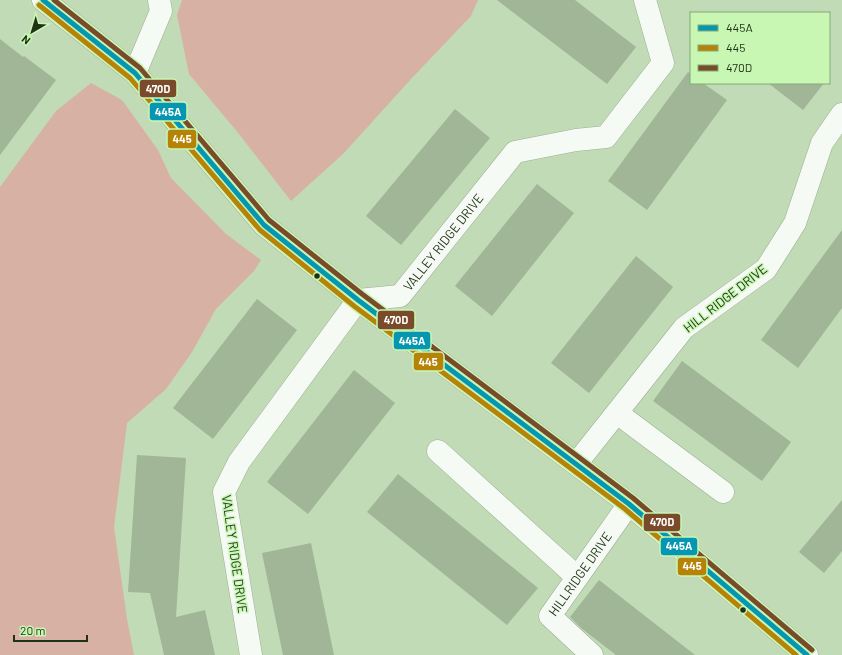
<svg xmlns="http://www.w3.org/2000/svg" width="842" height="655" font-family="Barlow,sans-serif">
	<rect width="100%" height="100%" fill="#c1dbb6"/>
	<g fill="#d7b1a3">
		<polygon points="182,0 478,0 471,16 411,79 344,153 291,201 239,134 189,74 177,15"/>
		<polygon points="91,83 122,100 158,150 171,178 226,234 261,260 254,271 216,309 192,352 166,389 127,423 114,527 127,619 134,655 0,655 0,187 56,111"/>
	</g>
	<g fill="#a0b696">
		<polygon points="497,0 575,0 636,47 607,84"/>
		<polygon points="0,39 23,57 24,56 56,80 0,155"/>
		<polygon points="688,72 691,74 691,83 703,83 727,100 647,210 608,181"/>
		<polygon points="768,83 824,83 803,110"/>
		<polygon points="455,109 490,138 401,245 366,216"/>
		<polygon points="537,184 574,213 492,316 455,286"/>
		<polygon points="842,230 842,308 798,368 761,340"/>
		<polygon points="636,256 673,287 589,393 551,363"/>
		<polygon points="257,299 297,330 213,439 173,408"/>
		<polygon points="682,361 791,442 762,481 653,401"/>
		<polygon points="354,370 395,403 308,514 267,482"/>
		<polygon points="137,455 186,458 176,617 205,610 215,655 164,655 150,593 128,592"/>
		<polygon points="398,474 538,588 507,625 367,512"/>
		<polygon points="842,500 842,551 824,573 799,552"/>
		<polygon points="311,543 334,655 283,655 262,553"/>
		<polygon points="599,580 695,655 616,655 581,628 570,617"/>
	</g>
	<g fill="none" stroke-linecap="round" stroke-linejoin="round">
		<g stroke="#9cb093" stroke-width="23">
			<g id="minor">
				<polyline points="43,0 135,73 264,225 358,300 629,504 807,655"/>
				<polyline points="135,73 161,11 159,0"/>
				<polyline points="617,413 723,492"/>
				<polyline points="438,451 577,577"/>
				<polyline points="576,464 684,328 766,269 795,223 822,143 842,114"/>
				<path id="s1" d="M251,655L224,492L239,462L358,300L400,296L515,152L576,140L606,137L663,63L645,0"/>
				<path id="s2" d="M592,655L550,616L629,504"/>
			</g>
		</g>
		<use href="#minor" stroke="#f6faf4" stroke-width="22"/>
		<g stroke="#c8f7b4" stroke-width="8">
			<polyline id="bus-1" points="43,0 135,73 264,225 358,300 629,504 807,655"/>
		</g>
		<g stroke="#c8f7b4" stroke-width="8">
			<polyline id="bus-2" points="39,5 130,78 260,230 354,306 625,509 796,655"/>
		</g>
		<g stroke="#c8f7b4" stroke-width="8">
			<polyline id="bus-3" points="54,0 140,68 269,220 362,294 633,498 812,650"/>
		</g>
		<use href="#bus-1" stroke="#0597b2" stroke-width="5"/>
		<use href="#bus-2" stroke="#b68307" stroke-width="5"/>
		<use href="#bus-3" stroke="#7a4b2a" stroke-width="5"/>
	</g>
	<g fill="#1f3116" stroke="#c8f7b4" stroke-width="1.5">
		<circle cx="317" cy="276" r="3.5"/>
		<circle cx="743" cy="610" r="3.5"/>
	</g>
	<g text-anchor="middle" stroke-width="3" stroke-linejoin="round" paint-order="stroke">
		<g font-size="13" fill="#1f3116" stroke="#c8f7b4">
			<text dy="5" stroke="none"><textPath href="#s1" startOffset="511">VALLEY RIDGE DRIVE</textPath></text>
			<text transform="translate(725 298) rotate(-38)" y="5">HILL RIDGE DRIVE</text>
			<text transform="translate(235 554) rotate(82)" y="5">VALLEY RIDGE DRIVE</text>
			<text dy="5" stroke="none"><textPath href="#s2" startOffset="109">HILLRIDGE DRIVE</textPath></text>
		</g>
	</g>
	<g stroke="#c8f7b4" stroke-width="1.5">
		<rect x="139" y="79" width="38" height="19" rx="4" fill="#7a4b2a"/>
		<rect x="149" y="102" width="38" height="19" rx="4" fill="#0597b2"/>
		<rect x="167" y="129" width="30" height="20" rx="4" fill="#b68307"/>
		<rect x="377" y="310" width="38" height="20" rx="4" fill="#7a4b2a"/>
		<rect x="393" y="331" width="38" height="19" rx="4" fill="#0597b2"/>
		<rect x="413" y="352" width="31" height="19" rx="4" fill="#b68307"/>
		<rect x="643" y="513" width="38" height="19" rx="4" fill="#7a4b2a"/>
		<rect x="660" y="537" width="38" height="19" rx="4" fill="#0597b2"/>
		<rect x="677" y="557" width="30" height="19" rx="4" fill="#b68307"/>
	</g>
	<g font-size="11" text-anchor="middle" font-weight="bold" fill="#fff">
		<text x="158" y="93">470D</text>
		<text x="168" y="116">445A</text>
		<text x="182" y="143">445</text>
		<text x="396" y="324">470D</text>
		<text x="412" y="345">445A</text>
		<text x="428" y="366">445</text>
		<text x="662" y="526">470D</text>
		<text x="679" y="550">445A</text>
		<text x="692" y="570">445</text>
	</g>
	<rect x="690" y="12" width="140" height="72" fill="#c8f7b4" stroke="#84a875"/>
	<rect x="698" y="25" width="20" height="6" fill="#0597b2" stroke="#84a875"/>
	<text x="726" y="32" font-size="12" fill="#1f3116">445A</text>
	<rect x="698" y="45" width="20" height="6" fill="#b68307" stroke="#84a875"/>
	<text x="726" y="52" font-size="12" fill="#1f3116">445</text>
	<rect x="698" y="65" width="20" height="6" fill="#7a4b2a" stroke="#84a875"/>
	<text x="726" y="72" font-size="12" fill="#1f3116">470D</text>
	<g transform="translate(32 32) rotate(218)" stroke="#c8f7b4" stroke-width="3" paint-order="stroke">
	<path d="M0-3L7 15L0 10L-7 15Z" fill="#1f3116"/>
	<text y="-6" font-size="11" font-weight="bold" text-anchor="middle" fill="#1f3116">N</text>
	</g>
	<path d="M14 635v6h73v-6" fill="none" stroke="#1f3116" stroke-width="2"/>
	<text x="20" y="635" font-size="12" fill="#1f3116" stroke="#c8f7b4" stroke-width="3" paint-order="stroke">20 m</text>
</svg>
